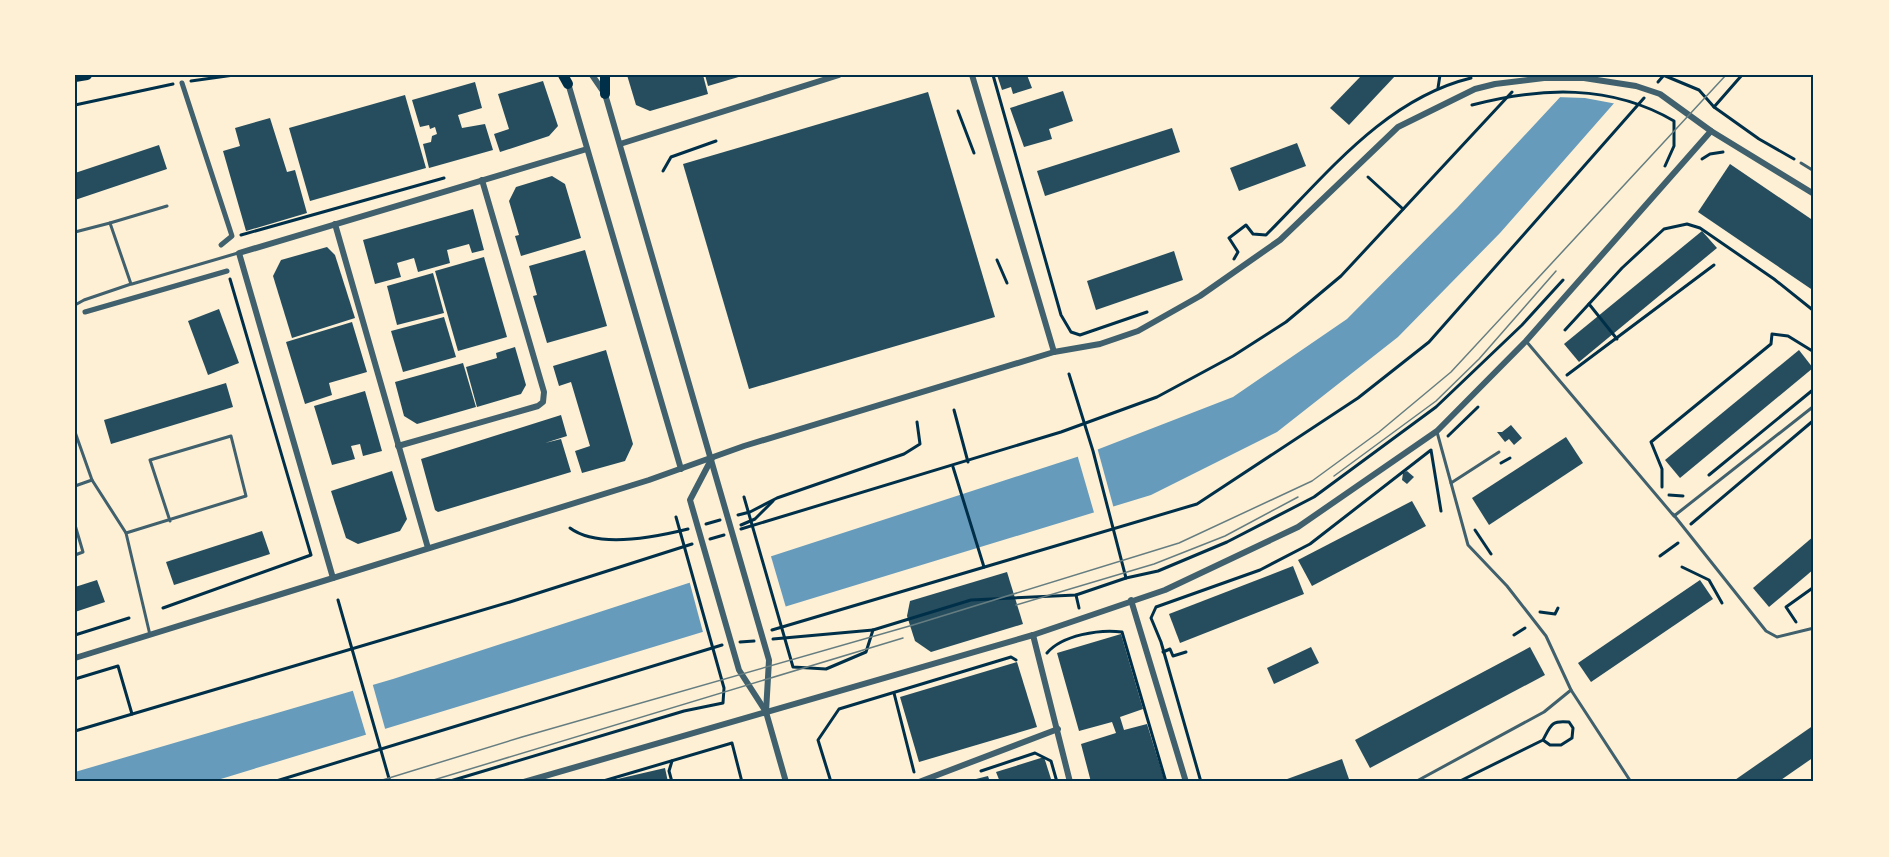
<svg xmlns="http://www.w3.org/2000/svg" width="1889" height="857" font-family="Inter,sans-serif">
	<rect width="100%" height="100%" fill="#fdf0d5"/>
	<polygon fill="#669bbc" points="1576,80 1630,85 1500,233 1398,337 1277,432 1151,495 211,782 75,782 75,772 393,679 1086,454 1233,397 1347,319 1457,208"/>
	<g fill="#fdf0d5">
		<polygon points="1577,75 1641,75 1617,104 1585,98 1556,97"/>
		<polygon points="1097,447 1114,509 1095,516 1077,454"/>
		<polygon points="770,553 787,611 704,636 689,580"/>
		<polygon points="372,682 386,732 367,738 352,688"/>
	</g>
	<g fill="#264d5e">
		<polygon points="627,75 703,75 708,94 650,111 636,105"/>
		<polygon points="705,75 742,75 742,76 708,86"/>
		<polygon points="997,75 1027,75 1032,88 1013,94 1011,87 1002,90"/>
		<polygon points="1362,75 1396,75 1349,125 1330,108"/>
		<polygon points="543,81 558,126 549,136 500,152 494,134 509,129 498,94"/>
		<polygon points="475,82 482,108 458,115 462,128 485,124 493,150 429,168 423,144 431,142 432,136 437,134 435,127 430,129 429,125 420,127 412,100"/>
		<polygon points="1063,91 1073,121 1049,129 1052,139 1024,147 1010,108"/>
		<polygon points="928,92 995,317 749,389 683,164"/>
		<polygon points="405,95 426,168 310,201 289,128"/>
		<polygon points="270,118 287,172 295,170 307,213 246,231 223,151 240,146 235,128"/>
		<polygon points="1172,128 1180,152 1045,196 1037,171"/>
		<polygon points="1297,143 1306,166 1239,191 1230,168"/>
		<polygon points="159,145 167,169 75,200 75,173"/>
		<polygon points="1730,164 1814,221 1814,291 1698,212"/>
		<polygon points="552,176 565,184 581,238 521,256 515,236 519,235 509,201 516,187"/>
		<polygon points="473,209 484,250 472,253 469,244 447,250 450,263 418,272 414,258 397,263 401,277 375,284 363,240"/>
		<polygon points="1702,231 1717,248 1579,362 1564,344"/>
		<polygon points="327,247 335,255 355,318 292,338 273,276 281,260"/>
		<polygon points="585,250 607,326 547,343 533,296 537,295 529,266"/>
		<polygon points="1174,251 1183,280 1096,310 1087,281"/>
		<polygon points="484,257 507,337 458,351 435,271"/>
		<polygon points="433,273 444,313 397,325 387,286"/>
		<polygon points="219,309 239,363 208,375 188,321"/>
		<polygon points="444,317 456,357 403,372 391,331"/>
		<polygon points="352,322 367,372 329,383 332,395 305,404 286,342"/>
		<polygon points="515,347 526,385 521,394 477,407 466,367 497,358 496,353"/>
		<polygon points="606,350 633,444 625,461 582,473 575,451 590,446 571,382 559,386 553,366"/>
		<polygon points="1799,350 1813,368 1680,478 1665,460"/>
		<polygon points="463,363 476,407 417,424 404,416 395,382"/>
		<polygon points="226,383 233,407 111,444 104,420"/>
		<polygon points="365,391 382,451 363,456 360,444 351,446 355,459 332,465 314,406"/>
		<polygon points="561,415 567,436 545,443 561,439 571,472 438,512 435,510 421,459"/>
		<polygon points="1511,425 1522,438 1514,445 1509,439 1505,442 1497,432 1502,432"/>
		<polygon points="1566,437 1583,463 1489,525 1472,498"/>
		<polygon points="392,471 407,519 400,531 358,544 346,538 331,491"/>
		<polygon points="1407,471 1414,477 1407,484 1402,480 1403,473"/>
		<polygon points="1412,501 1426,526 1312,586 1298,560"/>
		<polygon points="262,531 270,554 174,585 166,562"/>
		<polygon points="1814,536 1814,569 1769,607 1753,588"/>
		<polygon points="1293,566 1304,594 1180,643 1169,614"/>
		<polygon points="1007,572 1023,624 931,652 915,641 907,616 910,601"/>
		<polygon points="97,580 105,602 75,612 75,587"/>
		<polygon points="1700,580 1713,599 1591,682 1578,663"/>
		<polygon points="1121,634 1143,709 1120,717 1124,730 1147,724 1165,782 1091,782 1081,744 1116,733 1112,722 1079,731 1057,653"/>
		<polygon points="1311,647 1319,663 1274,684 1267,668"/>
		<polygon points="1530,647 1545,675 1370,768 1355,740"/>
		<polygon points="1017,662 1037,727 919,762 900,697"/>
		<polygon points="1814,725 1814,757 1778,782 1732,782"/>
		<polygon points="1044,757 1052,782 1000,782 996,772"/>
		<polygon points="1342,759 1350,782 1279,782"/>
		<polygon points="665,768 668,782 609,782 609,781"/>
		<polygon points="988,776 990,782 969,782 968,781"/>
	</g>
	<g fill="none" stroke-linecap="round" stroke-linejoin="round">
		<g stroke="#003049" stroke-width="3">
			<polyline points="993,75 1061,315 1071,332 1080,335 1147,312"/>
			<polyline points="1663,75 1699,90 1714,107 1759,139 1794,159"/>
			<polyline points="191,81 234,75"/>
			<polyline points="1658,82 1664,75"/>
			<polyline points="1438,88 1440,75"/>
			<polyline points="75,105 173,84"/>
			<path d="M1472,105C1541,87 1611,84 1674,121V146L1665,166"/>
			<polyline points="1714,107 1742,75"/>
			<polyline points="958,111 974,153"/>
			<polyline points="1702,159 1710,154 1723,152"/>
			<polyline points="663,171 671,157 716,141"/>
			<polyline points="1368,177 1403,209"/>
			<polyline points="241,235 444,178"/>
			<path d="M1234,259L1238,252L1229,238L1246,225L1253,234L1266,235C1327,174 1385,99 1471,78"/>
			<polyline points="997,260 1007,283"/>
			<polyline points="1589,304 1617,339"/>
			<polyline points="1565,330 1622,268 1664,229 1687,224 1700,228 1774,279 1814,311"/>
			<polyline points="1069,374 1093,451 1126,578"/>
			<polyline points="1567,375 1714,265"/>
			<polyline points="954,410 968,462"/>
			<polyline points="1448,436 1478,407"/>
			<polyline points="1501,463 1510,458"/>
			<polyline points="953,467 984,567"/>
			<polyline points="1709,475 1814,389"/>
			<polyline points="1662,487 1662,469 1651,442 1771,344 1772,334 1788,336 1814,352"/>
			<polyline points="1669,495 1683,496"/>
			<polyline points="744,497 793,667 826,669 866,652 873,630 971,600 1076,595 1126,578 1158,571 1227,542 1314,497 1436,407 1522,325 1563,280"/>
			<polyline points="738,515 750,512 777,498 904,454 920,444 917,422"/>
			<polyline points="706,524 720,520"/>
			<polyline points="1691,524 1814,420"/>
			<polyline points="741,525 755,519 773,501"/>
			<path d="M570,528C598,549 656,537 688,529"/>
			<polyline points="741,529 1061,432 1157,397 1233,356 1286,322 1341,276 1512,92"/>
			<polyline points="1475,530 1491,554"/>
			<polyline points="710,539 724,535"/>
			<polyline points="1660,556 1678,543"/>
			<polyline points="1682,567 1709,580 1722,603"/>
			<polyline points="1076,595 1079,608"/>
			<polyline points="338,600 390,782"/>
			<polyline points="163,608 311,555 230,279"/>
			<polyline points="1540,612 1555,614 1558,608"/>
			<polyline points="1796,622 1786,607 1814,587"/>
			<polyline points="772,630 1197,504 1358,398 1429,342 1644,98"/>
			<polyline points="75,635 129,618"/>
			<polyline points="1514,635 1525,628"/>
			<polyline points="773,639 873,630"/>
			<polyline points="740,642 754,641"/>
			<polyline points="1163,652 1170,649 1173,656 1186,652"/>
			<path d="M1047,653C1062,635 1100,629 1122,632L1166,782"/>
			<polyline points="75,679 118,666 132,714"/>
			<polyline points="894,693 914,772"/>
			<polyline points="75,731 510,602 692,544"/>
			<polyline points="672,761 669,771 672,782"/>
			<polyline points="981,771 1035,753 1051,761 1057,782"/>
			<polyline points="273,782 722,645"/>
			<polyline points="447,782 684,711 723,703 724,688 676,517"/>
			<polyline points="600,782 732,743 742,782"/>
			<polyline points="831,782 818,740 839,709 1011,657 1016,660"/>
			<polyline points="1201,782 1161,642 1151,618 1156,607 1260,570 1310,544 1431,450 1441,511"/>
			<path d="M1458,782L1543,740C1551,725 1551,720 1569,722L1573,728L1572,738L1561,745H1550L1543,740"/>
		</g>
		<g stroke="#3f606c" stroke-width="3">
			<polyline points="1801,163 1814,171"/>
			<polyline points="75,232 110,223"/>
			<polyline points="132,284 238,253"/>
			<polyline points="75,305 84,300 131,284 110,223 167,206"/>
			<polyline points="1526,341 1674,516 1814,406"/>
			<polyline points="75,432 92,480"/>
			<polyline points="1437,432 1468,545 1507,586 1546,636 1571,690 1631,782"/>
			<polyline points="1451,483 1499,452"/>
			<polyline points="75,486 92,480 126,533"/>
			<polyline points="1673,514 1766,631 1777,637 1814,628"/>
			<polyline points="75,525 83,552 75,555"/>
			<polyline points="150,635 126,533 246,496 231,436 150,460 170,521"/>
			<polyline points="1415,782 1544,712 1571,690"/>
		</g>
		<g stroke="#3f606c" stroke-width="5">
			<polyline points="182,83 232,236 221,245"/>
			<polyline points="85,312 227,271"/>
		</g>
		<g stroke="#3f606c" stroke-width="6">
			<polyline points="592,75 605,94 769,660 766,712"/>
			<polyline points="972,75 1054,352"/>
			<polyline points="568,83 681,469"/>
			<polyline points="620,144 839,75"/>
			<polyline points="335,224 428,548"/>
			<polyline points="398,446 538,406 543,402 544,392 482,180"/>
			<polyline points="712,458 690,500 739,670 766,712 786,782"/>
			<polyline points="333,578 239,253 587,149"/>
			<polyline points="1131,600 1186,782"/>
			<polyline points="1033,635 1070,782"/>
			<polyline points="75,658 649,480 744,446 1054,352 1100,344 1138,331 1200,296 1280,240 1398,127 1475,89 1495,84 1544,78 1584,78 1636,86 1660,94 1711,131 1814,194"/>
			<polyline points="524,782 1033,635 1165,590 1298,527 1437,431 1526,341 1711,131"/>
			<polyline points="919,782 1058,729"/>
		</g>
		<g stroke="#003049" stroke-width="10">
			<polyline points="563,75 568,84"/>
			<polyline points="605,75 605,94"/>
			<polyline points="75,77 87,75"/>
		</g>
		<g stroke="#657d81" stroke-width="1.5">
			<polyline points="1334,476 1436,401 1479,359 1556,271"/>
			<polyline points="1016,605 1154,564 1225,536 1298,497"/>
			<polyline points="376,782 522,737 913,625 1179,543 1312,481 1379,432 1451,372 1726,75"/>
			<polyline points="427,782 903,638"/>
		</g>
	</g>
	<rect width="1889" height="857" fill="none" stroke="#fdf0d5" stroke-width="153"/>
	<rect x="76" y="76" width="1736" height="704" fill="none" stroke="#003049" stroke-width="2"/>
</svg>
